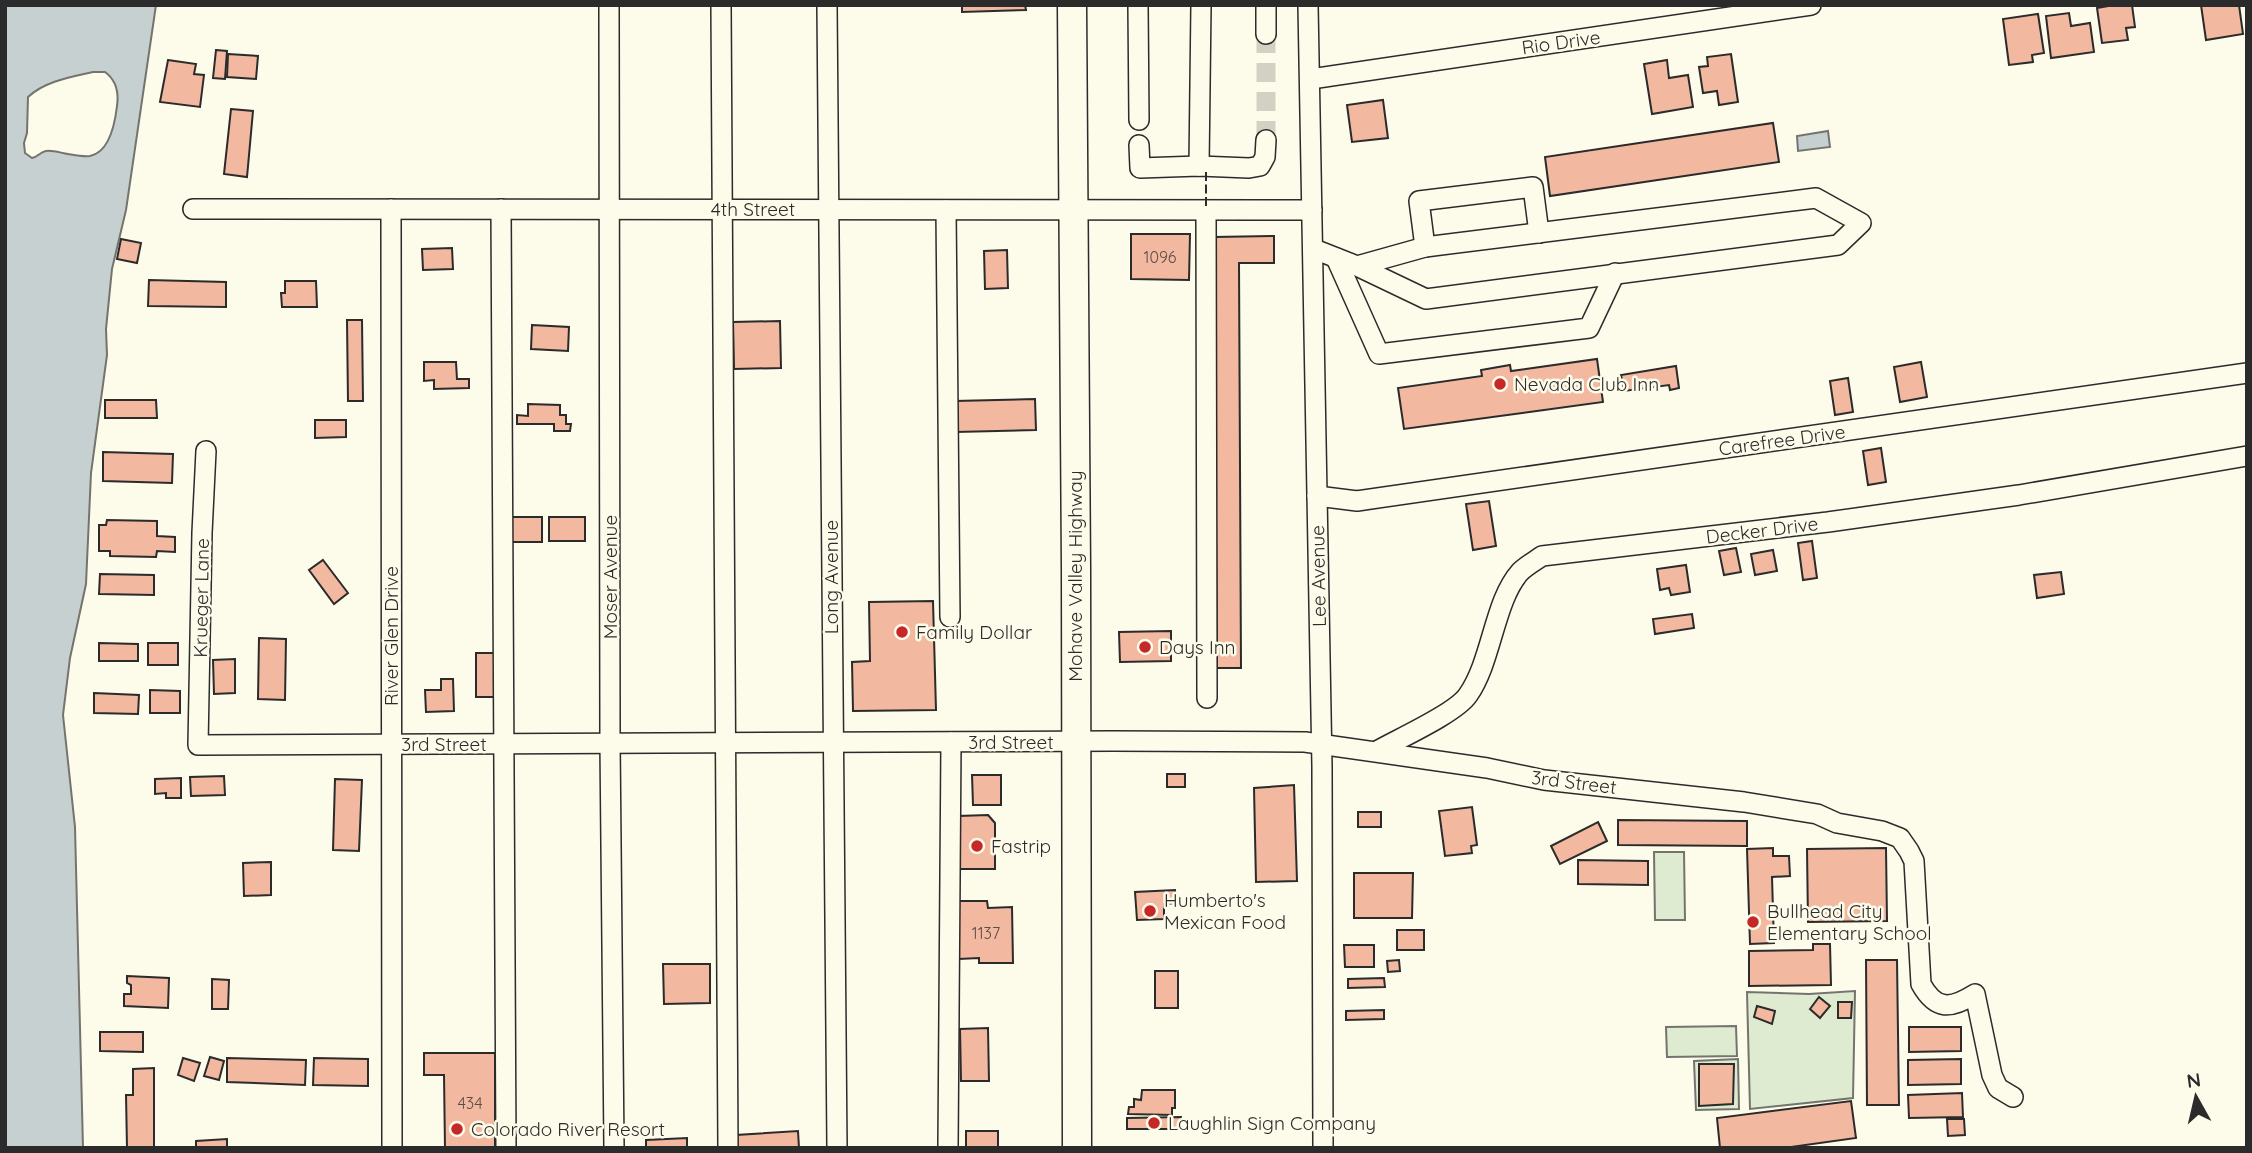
<svg xmlns="http://www.w3.org/2000/svg" width="2252" height="1153" font-family="Quicksand,sans-serif">
	<rect width="100%" height="100%" fill="#fdfbea"/>
	<g fill="#deebd1" stroke="#74746e" stroke-width="2">
		<polygon points="1654,852 1684,852 1685,920 1655,920"/>
		<polygon points="1855,991 1853,1098 1750,1109 1747,992 1809,994"/>
		<polygon points="1736,1026 1737,1056 1667,1057 1666,1027"/>
		<polygon points="1738,1059 1739,1109 1696,1110 1694,1061"/>
	</g>
	<g fill="#c7d0d0" stroke="#74746e" stroke-width="2" fill-rule="evenodd">
		<path d="M5,5H156L126,210L112,269L106,329L107,355L91,473L86,584L70,658L63,715L75,827L83,1148H5ZM93,72H105C116,80 119,92 117,106C115,123 110,152 90,156C83,157 74,155 68,154C61,153 53,150 46,151C40,152 38,157 32,158L25,153L24,143L27,133L28,97C45,81 71,77 93,72Z"/>
		<polygon points="1828,131 1830,147 1798,151 1797,136"/>
	</g>
	<g fill="#f2b8a0" stroke="#2b2b2b" stroke-width="2">
		<polygon points="962,5 1025,5 1026,10 962,12"/>
		<polygon points="2114,5 2132,5 2135,27 2126,28 2128,40 2102,43 2097,8"/>
		<polygon points="2201,5 2239,5 2243,34 2206,40"/>
		<polygon points="2069,13 2071,26 2090,23 2094,52 2051,58 2046,16"/>
		<polygon points="2038,14 2044,53 2032,55 2033,62 2009,65 2003,19"/>
		<polygon points="216,50 227,51 225,79 213,78"/>
		<polygon points="228,54 258,56 256,79 227,77"/>
		<polygon points="1731,54 1738,102 1719,105 1717,91 1703,93 1699,67 1708,66 1707,57"/>
		<polygon points="168,60 196,64 194,74 204,75 200,107 160,102"/>
		<polygon points="1667,60 1669,78 1688,75 1693,107 1652,114 1644,64"/>
		<polygon points="1383,100 1388,138 1352,142 1347,105"/>
		<polygon points="231,109 253,111 247,177 224,174"/>
		<polygon points="1773,123 1779,162 1550,196 1545,157"/>
		<polygon points="1131,234 1190,234 1189,280 1131,279"/>
		<polygon points="1274,236 1274,263 1239,263 1241,668 1217,668 1214,237"/>
		<polygon points="121,239 141,243 137,263 117,259"/>
		<polygon points="452,248 453,269 423,270 422,249"/>
		<polygon points="1007,250 1008,288 985,289 984,251"/>
		<polygon points="149,280 226,282 226,307 148,306"/>
		<polygon points="285,281 316,281 317,307 282,307 281,293 285,293"/>
		<polygon points="347,320 362,320 363,401 348,401"/>
		<polygon points="780,321 781,368 734,369 733,322"/>
		<polygon points="532,325 569,327 568,351 531,349"/>
		<polygon points="1597,359 1603,402 1404,429 1398,388 1482,376 1481,370 1510,365 1511,371"/>
		<polygon points="424,362 456,362 457,379 469,379 469,388 434,389 434,380 424,381"/>
		<polygon points="1921,362 1927,397 1900,402 1894,367"/>
		<polygon points="1676,366 1679,388 1670,390 1669,385 1624,391 1621,375"/>
		<polygon points="1848,378 1853,412 1835,415 1830,381"/>
		<polygon points="1035,399 1036,430 956,432 955,401"/>
		<polygon points="105,400 156,400 157,418 105,418"/>
		<polygon points="528,404 560,405 560,415 566,415 566,424 571,424 570,431 554,431 554,424 517,424 517,415 528,416"/>
		<polygon points="315,420 346,420 346,437 315,438"/>
		<polygon points="1881,448 1886,482 1868,485 1863,451"/>
		<polygon points="103,452 173,454 172,483 103,481"/>
		<polygon points="1489,501 1496,546 1473,550 1466,504"/>
		<polygon points="511,517 542,517 542,542 512,542"/>
		<rect x="549" y="517" width="36" height="24"/>
		<polygon points="107,520 157,521 157,536 175,537 175,552 157,551 156,557 110,556 110,551 99,551 99,525 106,525"/>
		<polygon points="1812,541 1817,578 1803,580 1798,543"/>
		<polygon points="1736,548 1741,572 1724,575 1719,551"/>
		<polygon points="1773,550 1777,571 1755,575 1751,554"/>
		<polygon points="323,560 348,593 334,604 309,570"/>
		<polygon points="1686,565 1690,592 1671,595 1669,588 1660,590 1657,569"/>
		<polygon points="2061,572 2064,594 2037,598 2034,575"/>
		<polygon points="100,574 154,575 154,595 99,594"/>
		<polygon points="933,601 936,710 853,711 852,662 870,661 869,602"/>
		<polygon points="1692,614 1694,628 1655,634 1653,619"/>
		<polygon points="1171,631 1171,661 1120,662 1119,632"/>
		<polygon points="259,638 286,639 285,700 258,699"/>
		<polygon points="99,643 138,644 138,661 99,661"/>
		<rect x="148" y="643" width="30" height="22"/>
		<polygon points="476,653 495,653 494,697 476,697"/>
		<polygon points="235,659 235,693 214,694 213,660"/>
		<polygon points="441,679 453,679 454,711 426,712 425,690 441,690"/>
		<polygon points="150,690 180,691 180,713 150,713"/>
		<polygon points="94,693 139,695 138,714 94,713"/>
		<rect x="1167" y="774" width="18" height="13"/>
		<polygon points="972,775 1001,775 1001,805 973,805"/>
		<polygon points="224,776 225,795 191,796 190,777"/>
		<polygon points="181,778 181,798 166,798 166,793 155,794 155,779"/>
		<polygon points="335,779 362,780 359,851 333,850"/>
		<polygon points="1294,785 1297,881 1256,882 1254,788"/>
		<polygon points="1472,807 1477,845 1471,846 1472,853 1445,856 1439,811"/>
		<rect x="1358" y="812" width="23" height="15"/>
		<polygon points="988,815 995,823 995,869 959,869 958,816"/>
		<polygon points="1618,820 1747,821 1747,846 1618,845"/>
		<polygon points="1598,822 1607,841 1560,864 1551,846"/>
		<polygon points="1773,848 1773,856 1789,856 1790,876 1772,877 1774,943 1750,944 1747,849"/>
		<polygon points="1886,848 1887,921 1808,922 1807,849"/>
		<polygon points="1578,860 1648,861 1648,885 1578,884"/>
		<polygon points="271,862 271,895 244,896 243,863"/>
		<polygon points="1354,873 1413,873 1412,918 1354,918"/>
		<polygon points="1175,890 1176,903 1164,904 1164,919 1137,920 1135,892"/>
		<polygon points="959,901 987,901 988,908 1012,907 1013,963 979,963 979,958 959,959"/>
		<rect x="1397" y="930" width="27" height="20"/>
		<polygon points="1813,944 1830,944 1831,985 1749,986 1749,951 1813,950"/>
		<polygon points="1344,945 1374,945 1374,967 1345,967"/>
		<polygon points="1399,960 1400,971 1388,972 1387,961"/>
		<polygon points="1866,960 1897,960 1899,1105 1867,1105"/>
		<polygon points="663,964 710,964 710,1003 664,1004"/>
		<rect x="1155" y="971" width="23" height="37"/>
		<polygon points="127,976 169,978 168,1008 124,1006 124,994 131,994 131,985 127,983"/>
		<polygon points="1384,978 1385,987 1348,988 1348,979"/>
		<polygon points="212,979 229,980 228,1009 212,1009"/>
		<polygon points="1819,997 1830,1006 1820,1018 1810,1009"/>
		<polygon points="1838,1002 1852,1002 1851,1018 1838,1018"/>
		<polygon points="1757,1006 1775,1011 1772,1024 1754,1017"/>
		<polygon points="1384,1010 1384,1019 1346,1020 1346,1011"/>
		<polygon points="1909,1027 1961,1027 1961,1051 1909,1052"/>
		<polygon points="988,1028 989,1081 961,1081 960,1029"/>
		<polygon points="100,1032 143,1032 143,1052 100,1051"/>
		<polygon points="424,1053 495,1053 495,1148 445,1148 444,1075 424,1075"/>
		<polygon points="210,1057 224,1061 219,1080 204,1076"/>
		<polygon points="183,1058 200,1063 194,1081 178,1075"/>
		<polygon points="227,1058 306,1060 305,1085 227,1082"/>
		<polygon points="314,1058 368,1059 368,1086 313,1085"/>
		<polygon points="1961,1059 1961,1084 1908,1085 1908,1060"/>
		<polygon points="1699,1064 1734,1064 1733,1104 1699,1106"/>
		<polygon points="154,1068 154,1148 127,1148 126,1095 133,1095 133,1069"/>
		<polygon points="1142,1090 1175,1090 1175,1108 1172,1108 1172,1115 1128,1114 1129,1107 1134,1107 1134,1099 1141,1100"/>
		<polygon points="1962,1093 1963,1117 1909,1118 1908,1095"/>
		<polygon points="1851,1101 1856,1138 1784,1148 1720,1148 1717,1118"/>
		<polygon points="1181,1117 1181,1129 1127,1129 1127,1118"/>
		<polygon points="1947,1119 1964,1119 1965,1135 1948,1136"/>
		<polygon points="798,1131 799,1148 736,1148 736,1135"/>
		<rect x="966" y="1131" width="32" height="17"/>
		<polygon points="687,1138 687,1148 646,1148 646,1140"/>
		<polygon points="227,1139 227,1148 196,1148 196,1141"/>
	</g>
	<g fill="none" stroke-linecap="round" stroke-linejoin="round">
		<polyline stroke="#d3d1c4" stroke-width="19" stroke-dasharray="19 10" stroke-linecap="butt" points="1266,34 1266,140"/>
		<g stroke="#2b2b2b" stroke-width="22">
			<g id="minor">
				<polyline points="609,5 610,743 614,1148"/>
				<polyline points="721,5 728,1148"/>
				<polyline points="827,5 837,1148"/>
				<polyline points="1138,5 1139,120"/>
				<polyline points="1266,5 1266,34"/>
				<polyline points="1308,5 1322,767 1323,1148"/>
				<polyline points="1311,79 1811,5"/>
				<polyline points="1139,145 1140,168 1199,166 1249,168 1260,166 1265,157 1266,140"/>
				<polyline points="1199,166 1201,5"/>
				<polyline points="193,209 1312,210"/>
				<polyline points="391,209 392,1148"/>
				<polyline points="501,209 506,1148"/>
				<polyline points="946,210 950,617"/>
				<polyline points="1206,210 1207,698"/>
				<polyline points="1425,247 1419,201 1533,187 1539,233"/>
				<polyline points="1314,249 1357,266 1426,299 1838,245 1861,223 1816,198 1425,247 1357,266"/>
				<polyline points="1336,258 1379,354 1589,328 1615,273"/>
				<path d="M206,451L202,533L198,745L1112,741L1305,742L1487,768L1544,780L1744,802L1817,814L1837,823L1882,831L1900,838L1909,851L1914,861L1921,984C1936,1011 1951,1009 1975,994L1992,1075L1998,1088L2013,1097"/>
				<polyline points="1317,496 1357,501 2247,373"/>
				<path d="M1377,751C1398,739 1456,713 1468,695C1492,661 1494,601 1520,572C1526,566 1535,561 1542,556L1828,522L2019,495L2247,456"/>
				<polyline points="948,1148 951,742"/>
			</g>
		</g>
		<g stroke="#2b2b2b" stroke-width="31">
			<polyline id="highway" points="1072,5 1076,569 1077,1148"/>
		</g>
		<use href="#minor" stroke="#fdfbea" stroke-width="19"/>
		<use href="#highway" stroke="#fdfbea" stroke-width="28"/>
		<polyline stroke="#2b2b2b" stroke-width="2" stroke-dasharray="9 3.5" stroke-linecap="butt" points="1206,172 1206,207"/>
	</g>
	<g fill="#c62828" stroke="#fdfbea" stroke-width="2.5">
		<circle cx="1500" cy="384" r="7"/>
		<circle cx="902" cy="632" r="7"/>
		<circle cx="1145" cy="647" r="7"/>
		<circle cx="977" cy="846" r="7"/>
		<circle cx="1150" cy="911" r="7"/>
		<circle cx="1753" cy="922" r="7"/>
		<circle cx="1154" cy="1123" r="7"/>
		<circle cx="457" cy="1129" r="7"/>
	</g>
	<g text-anchor="middle" stroke-width="5" stroke-linejoin="round" paint-order="stroke">
		<g font-size="16" fill="#5d4e48">
			<text x="1160" y="263">1096</text>
			<text x="986" y="939">1137</text>
			<text x="470" y="1109">434</text>
		</g>
		<g font-size="19" fill="#2b2b2b" stroke="#fdfbea">
			<text transform="translate(1561 42) rotate(-8)" y="7">Rio Drive</text>
			<text x="753" y="216">4th Street</text>
			<text transform="translate(1782 440) rotate(-8)" y="7">Carefree Drive</text>
			<text transform="translate(1762 530) rotate(-7)" y="7">Decker Drive</text>
			<text transform="translate(1075 576) rotate(-90)" y="7">Mohave Valley Highway</text>
			<text transform="translate(1318 576) rotate(-91)" y="7">Lee Avenue</text>
			<text transform="translate(610 577) rotate(-90)" y="7">Moser Avenue</text>
			<text transform="translate(831 577) rotate(-90)" y="7">Long Avenue</text>
			<text transform="translate(201 598) rotate(-89)" y="7">Krueger Lane</text>
			<text transform="translate(391 636) rotate(-90)" y="7">River Glen Drive</text>
			<text x="1011" y="749">3rd Street</text>
			<text x="444" y="751">3rd Street</text>
			<text transform="translate(1574 782) rotate(7)" y="7">3rd Street</text>
		</g>
		<g font-size="19" fill="#2b2b2b" stroke="#fdfbea" text-anchor="start">
			<text x="1514" y="391">Nevada Club Inn</text>
			<text x="916" y="639">Family Dollar</text>
			<text x="1159" y="654">Days Inn</text>
			<text x="991" y="853">Fastrip</text>
			<text x="1164" y="907">Humberto's<tspan x="1164" dy="22">Mexican Food</tspan></text>
			<text x="1767" y="918">Bullhead City<tspan x="1767" dy="22">Elementary School</tspan></text>
			<text x="1168" y="1130">Laughlin Sign Company</text>
			<text x="471" y="1136">Colorado River Resort</text>
		</g>
	</g>
	<rect width="2252" height="1153" fill="none" stroke="#2b2b2b" stroke-width="14"/>
	<g transform="translate(2196 1097) rotate(352)" stroke="#fdfbea" stroke-width="5" paint-order="stroke">
	<path d="M0-5L12 26L0 18L-12 26Z" fill="#2b2b2b"/>
	<text y="-10" font-size="19" font-weight="bold" text-anchor="middle" fill="#2b2b2b">N</text>
	</g>
</svg>
